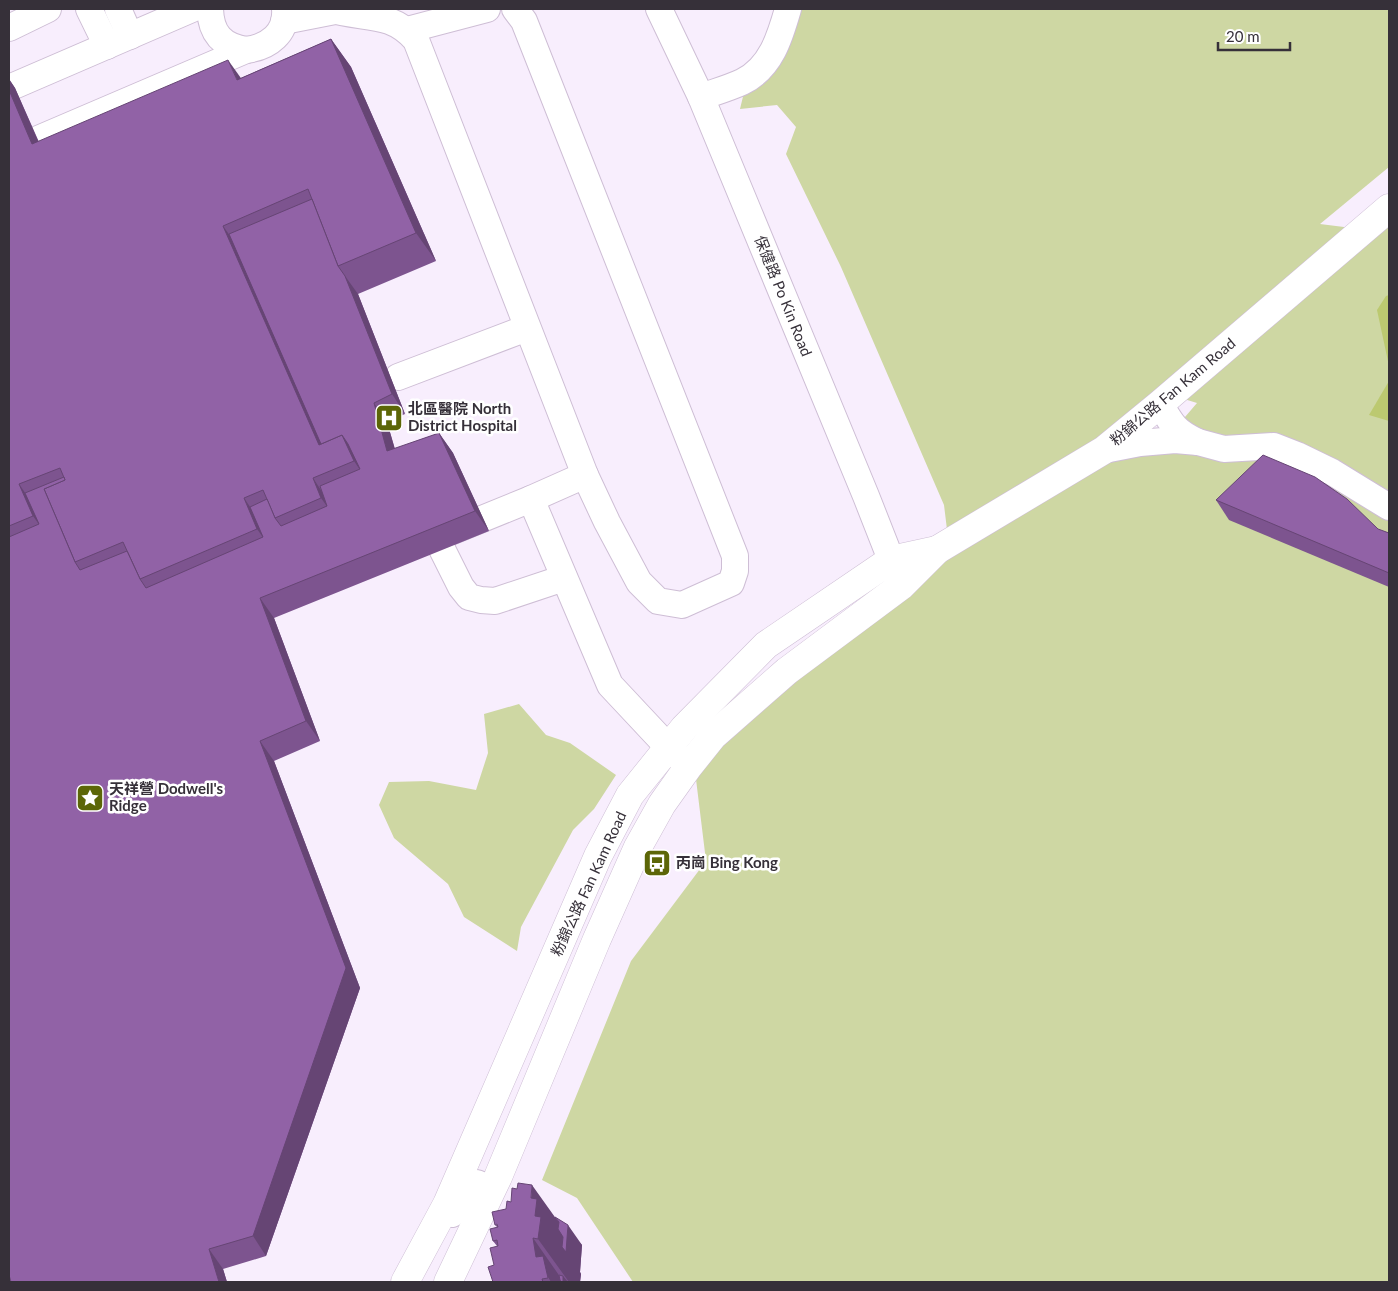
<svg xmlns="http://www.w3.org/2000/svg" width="1398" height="1291" font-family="Lato,'Noto Sans SC',sans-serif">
	<rect width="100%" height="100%" fill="#f8eefd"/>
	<g fill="#ced7a3" fill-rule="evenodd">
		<path d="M783,9H1389V167L1320,224L1360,229L1389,199V1282H633L577,1198L542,1180L631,961L706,861L695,771L791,674L950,554L944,505L841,267L786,154L796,127L777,105L740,109L748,76ZM1171,395L1197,403L1173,431L1104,440Z"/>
		<polygon points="519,704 546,735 570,743 616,775 594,809 573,830 521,927 517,951 464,917 448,884 394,838 379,805 389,782 429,781 476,790 488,753 484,714"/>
	</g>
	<g fill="#bcc970">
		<polygon points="1389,295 1389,366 1377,310 1386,296"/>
		<polygon points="1389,381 1389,421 1369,415"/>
	</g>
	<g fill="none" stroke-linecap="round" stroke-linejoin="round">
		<g stroke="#cebed5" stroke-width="28">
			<g id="minor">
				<polyline points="89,9 107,46"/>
				<polyline points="118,9 130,36"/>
				<path d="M210,9C211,34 222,46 246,50"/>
				<path d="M329,9C363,20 390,10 416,40L585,475L531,499L610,685L669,748L684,762"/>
				<polyline points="515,9 524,21 735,556 735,571 731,583 682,605 658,601 639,582 607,522 585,475"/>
				<polyline points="659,9 701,97 866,496 899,580"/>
				<polyline points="284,21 335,11"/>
				<polyline points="9,28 48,9"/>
				<polyline points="407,30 487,9"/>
				<polyline points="9,88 192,9"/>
				<path d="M701,97C715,92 729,88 742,82C771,68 780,37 788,9"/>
				<path d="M38,139L246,50C269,47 287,33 285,9"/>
				<polyline points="398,377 527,328"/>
				<path d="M1160,404C1172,425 1176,432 1198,442"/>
				<polyline points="1104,450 1140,443 1175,440 1198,442 1224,449 1274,446 1297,455 1332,472 1389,507"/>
				<polyline points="450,532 531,499"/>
				<polyline points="436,537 461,587 469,597 481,600 495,601 564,578"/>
				<path d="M452,1214C457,1205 463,1180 476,1183C481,1184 487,1188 491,1190"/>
			</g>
		</g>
		<g stroke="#cebed5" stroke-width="29">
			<g id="major">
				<polyline points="405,1282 447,1204 598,856 630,795 684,728 766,645 891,560 937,550"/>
				<polyline points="448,1282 498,1177 597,939 638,847 662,804 689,766 713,736 787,671 901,586 937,550 1104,450 1160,404 1389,208"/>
			</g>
		</g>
		<use href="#minor" stroke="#fff" stroke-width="26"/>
		<use href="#major" stroke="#fff" stroke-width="28"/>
	</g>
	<g fill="#7d548f">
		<polygon points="331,39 351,67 436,261 358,294 405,414 387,422 395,449 439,433 453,453 489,531 274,618 320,741 274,761 360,988 266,1256 223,1269 227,1282 11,1282 9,1275 9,79 15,88 39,142 241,78"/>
		<polygon points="1216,500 1389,533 1389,587 1229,520"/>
		<polygon points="555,1217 582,1245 580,1272 581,1274 580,1282 493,1282 494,1265 497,1246 493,1241 497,1227 495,1225"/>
	</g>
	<g fill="#664574">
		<polygon points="331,39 351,67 436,261 416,233"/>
		<polygon points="228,60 248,88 237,80"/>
		<polygon points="9,79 15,88 52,173 32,144 9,90"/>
		<polygon points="223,226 243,254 329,452 319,445"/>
		<polygon points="345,276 358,294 405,414 392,394"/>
		<polygon points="374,403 387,422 401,471 387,451"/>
		<polygon points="439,433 453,453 489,531 475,511"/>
		<polygon points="342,435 362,463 373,489 354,461"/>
		<polygon points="313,478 332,507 341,526 321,498"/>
		<polygon points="19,484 39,513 53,544 33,516"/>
		<polygon points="244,498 263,526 277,557 257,529"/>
		<polygon points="260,598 274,618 320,741 306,721"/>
		<polygon points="260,741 274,761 360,988 266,1256 253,1236"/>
		<polygon points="532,1185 567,1234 568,1225 582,1245 580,1272 581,1274 580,1282 569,1282 538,1239 535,1216 531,1198"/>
		<polygon points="533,1238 563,1281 563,1276 568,1282 551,1282 536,1257"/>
		<polygon points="209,1249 223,1269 227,1282 219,1282"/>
	</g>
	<g fill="#9162a6" stroke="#664574">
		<polygon points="331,39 416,233 338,266 308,189 223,226 319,445 342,435 354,461 313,478 321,498 275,518 263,490 244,498 257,529 140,579 123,542 75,562 44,489 65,480 60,468 19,484 33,516 9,526 9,90 32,144 228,60 237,80"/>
		<polygon points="312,199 338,266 345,276 392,394 374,403 387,451 439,433 475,511 260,598 306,721 260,741 346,968 253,1236 209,1249 219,1282 11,1282 9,1275 9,537 39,524 25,493 64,477 65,480 44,489 75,562 80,570 127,551 140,579 146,588 263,537 250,507 267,499 275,518 281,526 327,506 320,486 360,469 348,444 342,435 321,444 229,234"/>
		<polygon points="1263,455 1315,477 1347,499 1378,529 1389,533 1389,573 1216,500"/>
		<polygon points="518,1183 532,1185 531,1198 537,1199 535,1216 541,1217 538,1239 533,1238 536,1257 543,1256 548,1278 542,1279 543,1282 493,1282 488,1267 494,1265 490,1248 498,1246 497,1240 493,1241 490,1229 498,1227 497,1224 495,1225 492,1212 506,1209 507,1201 511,1202 512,1188 517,1189"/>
		<polygon points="555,1217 568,1225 566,1252 562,1247 563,1237 558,1229 559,1222"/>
		<polygon points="559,1275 563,1276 563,1282 561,1282 560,1280"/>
	</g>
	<defs>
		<g id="hospital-square" transform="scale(1.4375)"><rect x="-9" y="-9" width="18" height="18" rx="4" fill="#5c6607" stroke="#fff"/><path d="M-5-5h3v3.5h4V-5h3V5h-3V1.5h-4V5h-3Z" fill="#fff"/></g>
		<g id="sight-square" transform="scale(1.4375)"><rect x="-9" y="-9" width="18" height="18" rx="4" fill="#5c6607" stroke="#fff"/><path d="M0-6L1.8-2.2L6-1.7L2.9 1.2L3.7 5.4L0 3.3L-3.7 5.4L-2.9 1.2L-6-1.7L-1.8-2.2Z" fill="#fff"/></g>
		<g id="bus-square" transform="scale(1.4375)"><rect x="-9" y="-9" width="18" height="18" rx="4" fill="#5c6607" stroke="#fff"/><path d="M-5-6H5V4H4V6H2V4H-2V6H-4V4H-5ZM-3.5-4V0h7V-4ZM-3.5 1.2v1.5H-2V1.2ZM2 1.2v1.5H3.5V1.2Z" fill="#fff"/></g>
	</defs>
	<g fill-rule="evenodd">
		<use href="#hospital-square" x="389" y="418"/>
		<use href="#sight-square" x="90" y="798"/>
		<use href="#bus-square" x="657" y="863"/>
	</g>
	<g text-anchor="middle" stroke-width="5" stroke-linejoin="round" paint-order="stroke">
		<g font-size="15" fill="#363039" stroke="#fff">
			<text transform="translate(783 296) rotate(68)" y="5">保健路 Po Kin Road</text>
			<text transform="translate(1173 392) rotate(-40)" y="5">粉錦公路 Fan Kam Road</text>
			<text transform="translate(589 884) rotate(-65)" y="5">粉錦公路 Fan Kam Road</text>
		</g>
		<g font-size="15" font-weight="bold" fill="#363039" stroke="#fff" text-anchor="start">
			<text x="408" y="414">北區醫院 North<tspan x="408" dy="17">District Hospital</tspan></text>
			<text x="109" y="794">天祥營 Dodwell's<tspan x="109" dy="17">Ridge</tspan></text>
			<text x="676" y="868">丙崗 Bing Kong</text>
		</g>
	</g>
	<rect width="1398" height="1291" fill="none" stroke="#363039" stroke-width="20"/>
	<path d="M1218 42v8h72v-8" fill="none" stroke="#363039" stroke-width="2.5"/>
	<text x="1226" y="42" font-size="15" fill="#363039" stroke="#ffffff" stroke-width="4" paint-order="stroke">20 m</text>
</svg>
